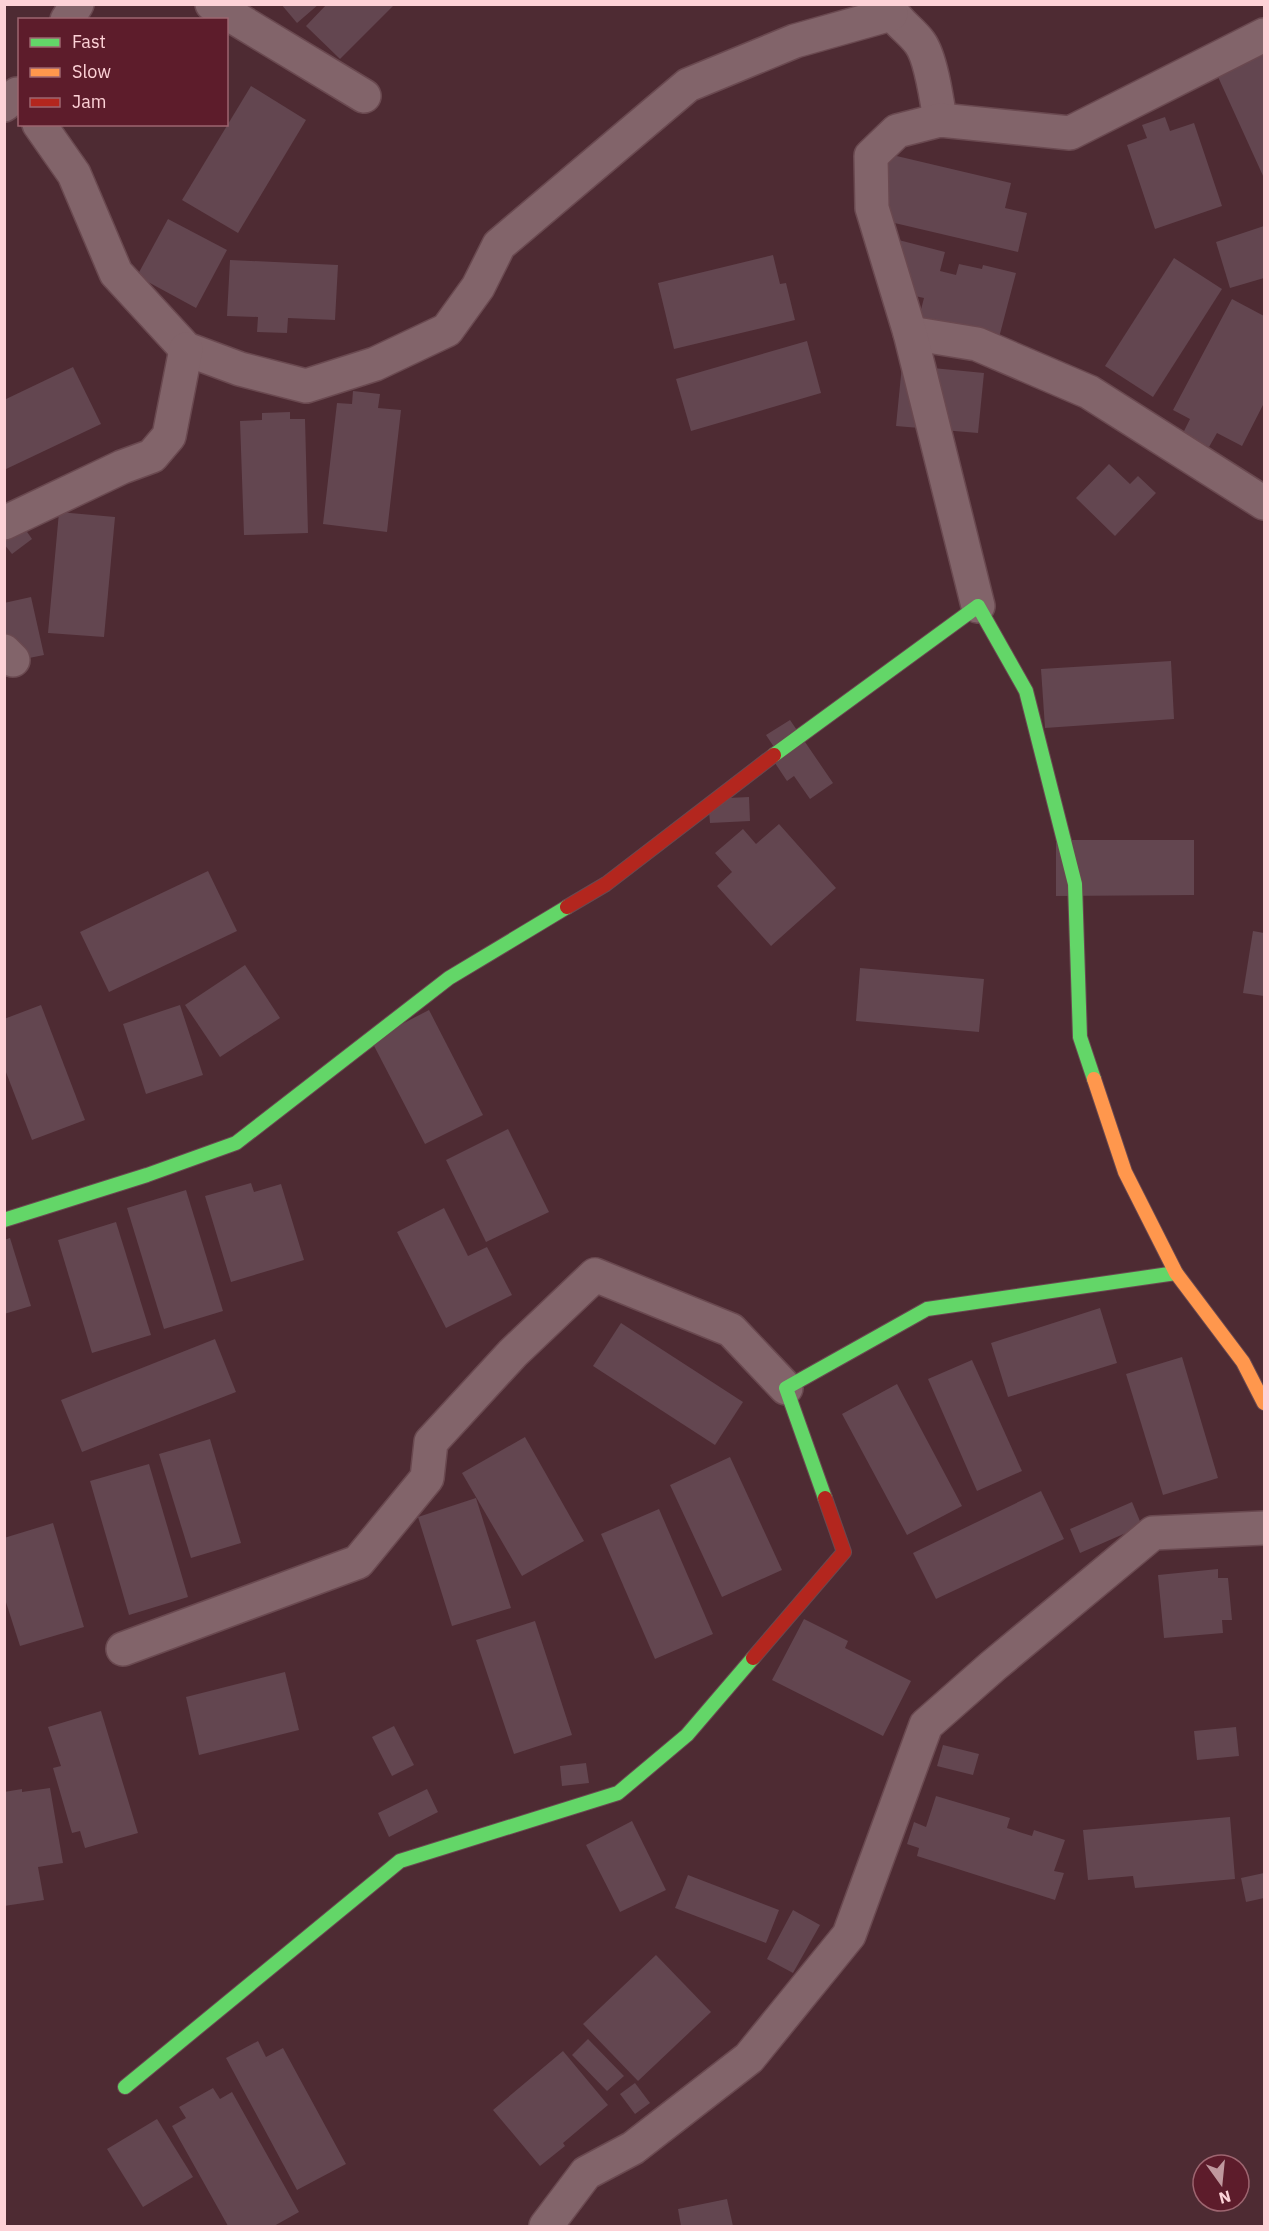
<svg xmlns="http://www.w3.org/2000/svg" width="1269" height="2231" font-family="'IBM Plex Sans',sans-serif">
	<rect width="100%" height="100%" fill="#4e2b33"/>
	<g fill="#634650">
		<polygon points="281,4 319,4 297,23"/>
		<polygon points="327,4 391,4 393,6 340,59 306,26"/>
		<polygon points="1264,45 1264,178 1214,68"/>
		<polygon points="251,86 306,120 238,233 182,200"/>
		<polygon points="1165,117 1170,131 1194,123 1222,206 1155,229 1127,145 1147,138 1142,125"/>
		<polygon points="884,153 1011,183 1005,208 1027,213 1018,252 869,217"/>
		<polygon points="168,219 227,250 196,308 137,276"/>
		<polygon points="1264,226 1264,278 1230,288 1216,242"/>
		<polygon points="887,237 945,252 940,271 956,275 959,264 982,269 983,265 1016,273 996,349 918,321 924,298 883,289"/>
		<polygon points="773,255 780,284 786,283 795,320 674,349 658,283"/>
		<polygon points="1174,258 1222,289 1153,397 1105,366"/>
		<polygon points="230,260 338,265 335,320 288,318 287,333 257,332 258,317 227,316"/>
		<polygon points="1232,299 1264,316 1264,403 1242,446 1217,433 1209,447 1183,433 1190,419 1173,410"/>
		<polygon points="807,341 821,393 691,431 676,379"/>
		<polygon points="902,365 984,373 978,433 896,426"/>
		<polygon points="73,367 101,424 4,470 4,400"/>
		<polygon points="353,391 380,394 378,408 401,410 387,532 323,524 337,403 352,404"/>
		<polygon points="290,412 290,419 305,419 308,533 244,535 240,421 262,420 262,413"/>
		<polygon points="1109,464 1130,484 1138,476 1156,493 1115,536 1076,498"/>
		<polygon points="7,503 32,539 12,554 4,544 4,505"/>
		<polygon points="59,512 115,517 104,637 48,633"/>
		<polygon points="31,597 44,655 4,663 4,603"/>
		<polygon points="1171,661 1174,719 1045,728 1041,669"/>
		<polygon points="790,720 833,783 810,799 794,776 787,781 773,760 780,756 766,735"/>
		<polygon points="749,797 750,821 710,823 708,799"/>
		<polygon points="779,824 836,888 771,946 717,886 732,872 715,853 743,829 756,844"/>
		<polygon points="1056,840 1194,840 1194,895 1056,896"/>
		<polygon points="208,871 237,931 109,992 80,932"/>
		<polygon points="1253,931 1264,933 1264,996 1243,993"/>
		<polygon points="245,965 280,1018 220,1057 185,1005"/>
		<polygon points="860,968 984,979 979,1032 856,1021"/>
		<polygon points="41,1005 85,1120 32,1140 4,1067 4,1019"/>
		<polygon points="180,1005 203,1075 146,1094 123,1024"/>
		<polygon points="429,1010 483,1115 425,1144 371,1040"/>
		<polygon points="508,1129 549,1212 486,1242 446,1160"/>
		<polygon points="251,1183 254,1192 281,1184 304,1260 231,1282 205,1196"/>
		<polygon points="186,1190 223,1311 164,1329 127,1208"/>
		<polygon points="444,1208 468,1256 487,1247 512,1295 446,1328 397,1232"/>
		<polygon points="116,1222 151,1335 92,1353 58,1240"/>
		<polygon points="10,1238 31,1306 4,1314 4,1240"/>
		<polygon points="1100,1308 1117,1363 1008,1397 991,1343"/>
		<polygon points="621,1323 743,1402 715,1445 593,1366"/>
		<polygon points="215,1339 236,1392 82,1452 61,1400"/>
		<polygon points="1182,1357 1218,1478 1163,1495 1126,1374"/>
		<polygon points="972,1360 1022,1471 977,1491 928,1379"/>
		<polygon points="897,1384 962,1506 907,1535 842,1414"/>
		<polygon points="525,1437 584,1541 522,1576 462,1473"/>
		<polygon points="210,1439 241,1543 191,1558 159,1454"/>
		<polygon points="730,1457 782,1570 722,1597 670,1485"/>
		<polygon points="149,1464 188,1597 129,1615 90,1481"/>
		<polygon points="1041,1491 1064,1539 936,1599 913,1553"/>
		<polygon points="476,1498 511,1608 452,1626 418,1517"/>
		<polygon points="1132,1502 1142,1526 1080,1553 1070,1529"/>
		<polygon points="659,1509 713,1634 655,1659 601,1534"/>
		<polygon points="53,1523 84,1627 20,1646 4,1596 4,1538"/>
		<polygon points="1218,1569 1218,1578 1228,1578 1232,1620 1222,1620 1223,1633 1164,1638 1158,1575"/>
		<polygon points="804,1619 848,1641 845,1648 911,1681 883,1736 772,1680"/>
		<polygon points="535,1621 572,1735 514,1754 476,1640"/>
		<polygon points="285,1672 299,1730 199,1755 186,1697"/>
		<polygon points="101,1711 138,1833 85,1848 80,1831 72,1833 53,1768 61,1766 48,1727"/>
		<polygon points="394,1726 414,1765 392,1776 372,1737"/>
		<polygon points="1236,1727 1239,1756 1197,1760 1194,1731"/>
		<polygon points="943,1745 979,1754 973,1775 937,1766"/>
		<polygon points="586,1763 589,1783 562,1786 560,1766"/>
		<polygon points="50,1788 63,1863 38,1867 44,1900 4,1906 4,1792 22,1789 22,1792"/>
		<polygon points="427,1789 438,1812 389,1837 378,1813"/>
		<polygon points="936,1796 1010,1818 1007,1828 1032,1836 1034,1830 1065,1840 1054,1871 1064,1873 1055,1900 917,1856 919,1848 907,1844 914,1822 926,1827"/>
		<polygon points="1230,1817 1235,1879 1135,1888 1133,1876 1088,1880 1083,1830"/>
		<polygon points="632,1821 666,1890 620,1912 586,1845"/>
		<polygon points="1264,1873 1264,1898 1246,1902 1241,1878"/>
		<polygon points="688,1875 779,1910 766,1943 675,1908"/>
		<polygon points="793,1910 820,1925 793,1973 767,1959"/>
		<polygon points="656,1955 711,2012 638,2081 583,2024"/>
		<polygon points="588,2039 624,2076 607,2091 572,2055"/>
		<polygon points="258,2041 266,2057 283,2048 346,2164 297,2190 226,2058"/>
		<polygon points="563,2051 608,2105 563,2143 565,2146 540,2166 493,2110"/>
		<polygon points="635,2083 650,2103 635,2114 620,2094"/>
		<polygon points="213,2088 220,2099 232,2092 299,2212 274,2226 228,2226 172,2126 186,2118 179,2107"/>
		<polygon points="157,2119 193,2177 143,2207 107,2149"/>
		<polygon points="727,2199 733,2226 681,2226 678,2209"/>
	</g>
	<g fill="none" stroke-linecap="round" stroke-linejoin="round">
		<g stroke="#6a4950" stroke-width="36">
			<g id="street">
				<polyline points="212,4 364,96"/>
				<path d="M888,4C894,21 910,29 920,43C931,58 937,101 940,120"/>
				<polyline points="67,20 77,4"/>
				<polyline points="4,105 17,94 20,97"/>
				<polyline points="39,124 74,174 116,273 186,349 240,369 306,386 375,364 447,330 478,287 499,245 688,85 795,41 891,14"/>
				<polyline points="910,333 977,344 1089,392 1264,503"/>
				<polyline points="4,523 122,467 152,456 169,436 186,349"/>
				<polyline points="978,606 910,333 872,208 871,156 897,131 940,120 1070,133 1264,35"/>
				<polyline points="4,651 13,660"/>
				<polyline points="123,1649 358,1562 427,1478 431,1442 513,1353 595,1275 731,1330 786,1388"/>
				<polyline points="546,2226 586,2173 633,2148 749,2058 849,1935 926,1725 993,1666 1153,1533 1264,1528"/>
			</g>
		</g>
		<g stroke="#6a4950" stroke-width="16">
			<g id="fast">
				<polyline points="774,755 978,606 1026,691 1075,884 1080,1037 1094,1079"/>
				<polyline points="4,1220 147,1175 236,1143 449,978 567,907"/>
				<polyline points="825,1498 786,1388 927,1309 1176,1273"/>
				<polyline points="125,2087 400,1861 618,1793 687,1735 753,1658"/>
			</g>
		</g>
		<g stroke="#6a4950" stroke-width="16">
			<polyline id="slow" points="1094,1079 1125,1172 1176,1273 1243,1362 1264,1403"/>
		</g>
		<g stroke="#6a4950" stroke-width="16">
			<g id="jam">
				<polyline points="567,907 606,884 774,755"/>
				<polyline points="753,1658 844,1552 825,1498"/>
			</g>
		</g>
		<use href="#street" stroke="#82646a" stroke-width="33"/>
		<use href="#fast" stroke="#63d668" stroke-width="14"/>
		<use href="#slow" stroke="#ff974d" stroke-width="14"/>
		<use href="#jam" stroke="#b3261e" stroke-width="14"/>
	</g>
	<rect width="1269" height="2231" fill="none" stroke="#fdd2d7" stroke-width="12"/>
	<rect x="18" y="18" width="210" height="108" fill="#5d1c2b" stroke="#9d6570" stroke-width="1.5"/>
	<rect x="30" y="38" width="30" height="9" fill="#63d668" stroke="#9d6570" stroke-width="1.5"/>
	<text x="72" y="48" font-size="18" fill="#fdd2d7">Fast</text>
	<rect x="30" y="68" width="30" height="9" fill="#ff974d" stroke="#9d6570" stroke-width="1.5"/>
	<text x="72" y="78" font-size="18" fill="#fdd2d7">Slow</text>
	<rect x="30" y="98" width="30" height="9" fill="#b3261e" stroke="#9d6570" stroke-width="1.5"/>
	<text x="72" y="108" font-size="18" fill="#fdd2d7">Jam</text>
	<g transform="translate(1221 2183) rotate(165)"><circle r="28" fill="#5d1c2b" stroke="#9d6570" stroke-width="1.5"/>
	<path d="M0-4.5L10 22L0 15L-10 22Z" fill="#c0989e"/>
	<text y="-9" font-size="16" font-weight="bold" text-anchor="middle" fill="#fdd2d7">N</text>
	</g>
</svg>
